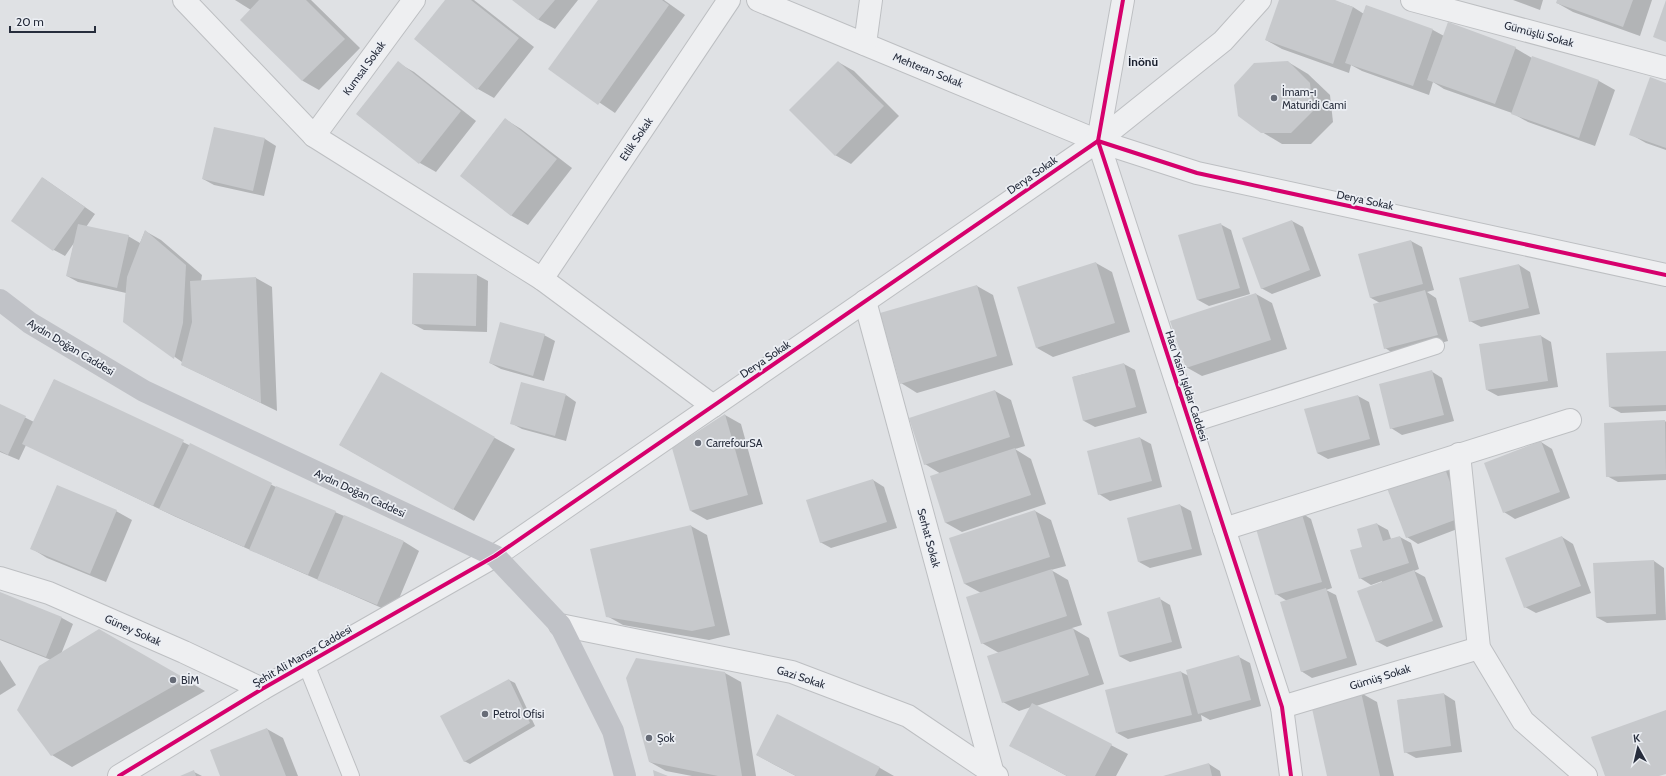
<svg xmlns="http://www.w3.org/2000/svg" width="1666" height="776" font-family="Cabin,sans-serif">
	<rect width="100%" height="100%" fill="#dfe1e4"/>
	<g fill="#0003">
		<polygon points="235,0 311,0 360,48 319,90 303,81 241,20 251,10"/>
		<polygon points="447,0 474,0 534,47 494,98 478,89 415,39"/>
		<polygon points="514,0 578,0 555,29 539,20"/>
		<polygon points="599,0 664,0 685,15 615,113 550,69"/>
		<polygon points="1280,0 1332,0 1353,7 1364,14 1366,6 1433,30 1444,36 1515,48 1532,58 1599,81 1615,90 1595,146 1528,122 1512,113 1444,89 1433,82 1429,95 1362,71 1351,65 1349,73 1282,49 1266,40"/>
		<polygon points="1513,0 1543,0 1540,10"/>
		<polygon points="1558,0 1652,0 1640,36 1573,12 1557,3"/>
		<polygon points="838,62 854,71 899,116 851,164 835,155"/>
		<polygon points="1288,62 1308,74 1330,95 1333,122 1311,144 1282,144 1262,132"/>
		<polygon points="398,63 414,72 476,121 436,172 420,163 357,114"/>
		<polygon points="1666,84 1666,150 1646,143 1630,134"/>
		<polygon points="505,119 521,129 572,168 528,225 512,216 461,176"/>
		<polygon points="215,128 265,139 276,146 264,196 214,185 203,179"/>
		<polygon points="43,178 95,214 86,227 128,236 140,243 145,231 161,240 202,275 201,281 256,278 272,287 277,411 182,365 182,362 124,321 126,293 78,282 67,276 74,243 65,256 54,250"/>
		<polygon points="1292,221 1303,227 1321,276 1272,294 1261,288"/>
		<polygon points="1220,224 1231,230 1250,294 1209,306 1198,300"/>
		<polygon points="1411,241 1422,247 1434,290 1427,292 1436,298 1448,341 1396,355 1385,348 1380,303 1371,298 1359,255"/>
		<polygon points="1096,263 1112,272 1130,332 1053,357 1037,348"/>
		<polygon points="1519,265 1530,272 1540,314 1481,327 1470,321"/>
		<polygon points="414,274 477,275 488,281 487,332 424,330 413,324"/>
		<polygon points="977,286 993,295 1013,365 917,393 901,383"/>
		<polygon points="1256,294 1272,303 1287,349 1202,376 1186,367"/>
		<polygon points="544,335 555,341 544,381 501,369 490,363"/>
		<polygon points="1541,336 1551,342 1558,387 1498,396 1487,390"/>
		<polygon points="1666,352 1666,411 1621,413 1610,407"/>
		<polygon points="1124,364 1135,370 1147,413 1095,427 1084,421 1073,377"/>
		<polygon points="1431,371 1442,378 1454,421 1402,435 1391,428"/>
		<polygon points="54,380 276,487 403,541 419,551 393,613 176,517 26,445 19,460 0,452 0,405 34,422"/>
		<polygon points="995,391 1011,400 1025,446 1015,449 1031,459 1046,504 962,532 946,523 941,474 925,464"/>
		<polygon points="566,395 576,402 566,441 522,429 511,423"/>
		<polygon points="1358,396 1369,402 1380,445 1328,459 1317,453"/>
		<polygon points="725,415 741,424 763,504 707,520 691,511"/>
		<polygon points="1665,421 1666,422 1666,480 1618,482 1607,476"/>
		<polygon points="495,438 515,449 474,521 340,445"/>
		<polygon points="1140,438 1151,444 1162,487 1110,501 1099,494"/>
		<polygon points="1541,442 1552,449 1570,498 1515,519 1504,512"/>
		<polygon points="1444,468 1455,474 1473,523 1418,544 1407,537"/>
		<polygon points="873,480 884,487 897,528 831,548 820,542"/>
		<polygon points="1180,505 1191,511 1202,555 1150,568 1139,562"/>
		<polygon points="116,511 132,520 106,582 47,558 31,548"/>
		<polygon points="1035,511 1051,520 1066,566 1051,570 1068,580 1082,625 1072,628 1089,638 1104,684 1036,706 1128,754 1116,776 1067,776 1011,746 1031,707 1019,711 1003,702 999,653 982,643 981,593 965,584 951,539"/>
		<polygon points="1300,512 1311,519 1332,588 1326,590 1336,595 1357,665 1312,678 1301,671 1287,601 1276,594"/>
		<polygon points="1377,524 1388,530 1391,539 1400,537 1411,543 1419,569 1414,571 1425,577 1443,627 1387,647 1376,641 1382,581 1371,585 1360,578 1363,547"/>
		<polygon points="691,526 707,535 730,635 709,640 623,625 607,616"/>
		<polygon points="1562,537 1573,544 1591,593 1536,613 1525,607"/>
		<polygon points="1654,561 1664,568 1666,620 1607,623 1596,617"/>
		<polygon points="0,593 62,618 73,624 61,654 99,630 205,691 72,767 52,755 51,660 0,640"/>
		<polygon points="1160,599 1170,605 1182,648 1130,662 1119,656"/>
		<polygon points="1239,657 1250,663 1261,706 1210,720 1201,715 1202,721 1128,739 1117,733 1181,672 1189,676"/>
		<polygon points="0,660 16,685 0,695"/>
		<polygon points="725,673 741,682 756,776 692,776 666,771 650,762"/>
		<polygon points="509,680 515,683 535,726 470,764 464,761"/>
		<polygon points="1361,693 1377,702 1394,776 1328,776"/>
		<polygon points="1444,694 1455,701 1462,752 1416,758 1405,752 1398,700"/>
		<polygon points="778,716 880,768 894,776 796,776 773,764 757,755"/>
		<polygon points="267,729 283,738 298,776 221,776"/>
		<polygon points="1209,764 1220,771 1221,776 1165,776"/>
		<polygon points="194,772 202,776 182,776"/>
	</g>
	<g fill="#c7c9cc">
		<polygon points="259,0 306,0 345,39 302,81 240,20"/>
		<polygon points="445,0 471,0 519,38 477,90 414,39"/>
		<polygon points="512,0 555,0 538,20"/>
		<polygon points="598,0 662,0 669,5 598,105 548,69"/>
		<polygon points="1279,0 1335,0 1353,7 1333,64 1265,40"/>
		<polygon points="1557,0 1633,0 1623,27 1556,3"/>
		<polygon points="1666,0 1666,42 1653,37"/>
		<polygon points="1366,5 1433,29 1413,86 1345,63"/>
		<polygon points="1448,22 1516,47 1495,104 1427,80"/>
		<polygon points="1532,56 1599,80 1579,138 1511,114"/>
		<polygon points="398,61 461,111 419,164 356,114"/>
		<polygon points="838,61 884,106 835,156 789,110"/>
		<polygon points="1288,61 1310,83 1313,111 1291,133 1261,133 1238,116 1234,85 1254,63"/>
		<polygon points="1650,77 1666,83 1666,148 1629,135"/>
		<polygon points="505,118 557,159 511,216 460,176"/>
		<polygon points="214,127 265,138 253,191 202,179"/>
		<polygon points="42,177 85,207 53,251 11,221"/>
		<polygon points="1292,220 1310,270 1261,289 1242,238"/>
		<polygon points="1221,223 1240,288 1197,300 1178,235"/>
		<polygon points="78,224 129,235 117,288 66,276"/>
		<polygon points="145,230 186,265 183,323 174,359 123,322 127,277"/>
		<polygon points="1411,240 1423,284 1370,298 1358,254"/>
		<polygon points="1096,262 1115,323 1036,348 1017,287"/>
		<polygon points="1519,264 1529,308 1469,322 1459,278"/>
		<polygon points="413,273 477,274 476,326 412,324"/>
		<polygon points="256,277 261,403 181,365 192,322 190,281"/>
		<polygon points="977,285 997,356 900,384 880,313"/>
		<polygon points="1425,290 1438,335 1384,349 1373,304"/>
		<polygon points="1256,293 1271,340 1186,368 1170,321"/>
		<polygon points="500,322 545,334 533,376 489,363"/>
		<polygon points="1541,335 1548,381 1486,390 1479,344"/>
		<polygon points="1666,351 1666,405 1609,407 1606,353"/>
		<polygon points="1124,363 1136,407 1083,421 1072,377"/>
		<polygon points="1432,370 1444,415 1390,429 1379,384"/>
		<polygon points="381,372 495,437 453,510 339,445"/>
		<polygon points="54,379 184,440 153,506 22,444"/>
		<polygon points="521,382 566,394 555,436 510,424"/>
		<polygon points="995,390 1010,437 924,465 909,418"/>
		<polygon points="1358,395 1370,439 1317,453 1304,409"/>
		<polygon points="0,404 26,416 8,455 0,451"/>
		<polygon points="725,414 748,495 690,511 672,448"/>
		<polygon points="1665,420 1666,474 1606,477 1604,423"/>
		<polygon points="1140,437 1152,481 1098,495 1087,451"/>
		<polygon points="1541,441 1560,492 1503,513 1484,463"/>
		<polygon points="190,443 272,483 244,547 159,509"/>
		<polygon points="1015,448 1031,495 945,523 930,476"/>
		<polygon points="1444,466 1463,517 1406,538 1387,488"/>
		<polygon points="873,479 887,522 820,543 806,500"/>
		<polygon points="57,485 117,510 90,574 30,549"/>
		<polygon points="276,486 336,511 308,575 249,550"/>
		<polygon points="1180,504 1192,549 1138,562 1127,518"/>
		<polygon points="1035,510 1050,557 964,584 949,538"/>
		<polygon points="1301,511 1322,582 1275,595 1255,525"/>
		<polygon points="344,515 404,541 377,605 317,580"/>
		<polygon points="1377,523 1383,541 1400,536 1409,563 1359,579 1350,550 1362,547 1357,529"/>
		<polygon points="691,525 715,626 692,631 606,617 590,549"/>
		<polygon points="1562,536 1581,586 1524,608 1505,558"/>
		<polygon points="1654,560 1656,614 1596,617 1593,563"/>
		<polygon points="1052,569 1067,616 981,644 966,597"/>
		<polygon points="1414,570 1433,621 1376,642 1357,591"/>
		<polygon points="1326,588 1347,658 1301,672 1280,602"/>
		<polygon points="0,592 62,617 46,657 0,639"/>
		<polygon points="1160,597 1172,642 1119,656 1107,612"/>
		<polygon points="1073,628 1089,675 1002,703 987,656"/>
		<polygon points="99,629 186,679 51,756 17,710 39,666"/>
		<polygon points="1239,655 1251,700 1198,714 1186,670"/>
		<polygon points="636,658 725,672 742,776 718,776 649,762 626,678"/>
		<polygon points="1181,671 1192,715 1116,733 1105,690"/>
		<polygon points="509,679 530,723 464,762 440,716"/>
		<polygon points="1361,692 1380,776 1327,776 1311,704"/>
		<polygon points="1444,693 1451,746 1404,753 1397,700"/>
		<polygon points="1032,703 1112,744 1095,776 1067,776 1009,746"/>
		<polygon points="1666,710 1666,774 1659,776 1605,776 1591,737"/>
		<polygon points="777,714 880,767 875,776 796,776 756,755"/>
		<polygon points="267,728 286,776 220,776 210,750"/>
		<polygon points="1209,763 1212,776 1163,776"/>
		<polygon points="194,770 196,776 180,776"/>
		<polygon points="653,770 668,776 654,776"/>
	</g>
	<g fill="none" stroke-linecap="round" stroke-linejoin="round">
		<g stroke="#bdbfc2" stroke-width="18">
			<g id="service">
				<polyline points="1190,425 1436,346"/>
				<polyline points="306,664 351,776"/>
			</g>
		</g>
		<g stroke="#bdbfc2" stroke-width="24">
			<g id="minor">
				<polyline points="184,0 314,136 542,279 713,406"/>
				<polyline points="758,0 1098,141"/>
				<polyline points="1123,0 1098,141 1282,707 1291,776"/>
				<polyline points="1412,0 1666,68"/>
				<polyline points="865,44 871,0"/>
				<polyline points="314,136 414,0"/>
				<polyline points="1098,141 1223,41 1260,0"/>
				<polyline points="542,279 729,0"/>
				<polyline points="865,301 993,774"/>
				<polyline points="1459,454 1479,648 1523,721 1586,776"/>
				<polyline points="1224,529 1570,420"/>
				<polyline points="0,578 49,593 184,652 262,689"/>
				<polyline points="560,625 792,672 908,716 997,776"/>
				<polyline points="1282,707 1479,648"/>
				<polyline points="119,776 262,689 495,556 1098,141 1197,173 1666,275"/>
			</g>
		</g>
		<use href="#service" stroke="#eeeff1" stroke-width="16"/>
		<use href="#minor" stroke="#eeeff1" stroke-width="22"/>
		<polyline stroke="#c0c2c7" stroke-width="22" points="0,300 30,323 144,391 495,556 560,625 613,731 625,776"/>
		<g stroke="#eceff4" stroke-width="6">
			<g id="cycleway">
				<polyline points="1123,0 1098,141 1282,707 1291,776"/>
				<polyline points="119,776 262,689 495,556 1098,141 1197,173 1666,275"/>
			</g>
		</g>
		<use href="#cycleway" stroke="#d6006c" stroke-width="4"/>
	</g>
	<g fill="#676c77" stroke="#eceff4" stroke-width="1.5">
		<circle cx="1274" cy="98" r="4"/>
		<circle cx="698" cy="443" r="4"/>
		<circle cx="173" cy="680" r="4"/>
		<circle cx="485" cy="714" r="4"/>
		<circle cx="649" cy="738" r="4"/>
	</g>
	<g text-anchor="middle" stroke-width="3.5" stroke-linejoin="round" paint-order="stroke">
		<g font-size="11" fill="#272d3c" stroke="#eceff4">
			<text transform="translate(1539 34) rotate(15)" y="4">Gümüşlü Sokak</text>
			<text transform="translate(364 68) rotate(-54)" y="4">Kumsal Sokak</text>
			<text transform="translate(928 70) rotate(22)" y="4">Mehteran Sokak</text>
			<text transform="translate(636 139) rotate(-56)" y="4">Etlik Sokak</text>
			<text transform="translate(1032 175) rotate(-35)" y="4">Derya Sokak</text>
			<text transform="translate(1365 200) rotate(12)" y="4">Derya Sokak</text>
			<text transform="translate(71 347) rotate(31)" y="4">Aydın Doğan Caddesi</text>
			<text transform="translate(765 359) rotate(-34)" y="4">Derya Sokak</text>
			<text transform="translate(1187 386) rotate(72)" y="4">Hacı Yasin Işıldar Caddesi</text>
			<text transform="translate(360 493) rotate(25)" y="4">Aydın Doğan Caddesi</text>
			<text transform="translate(929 538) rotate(75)" y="4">Serhat Sokak</text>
			<text transform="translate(133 630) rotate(24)" y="4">Güney Sokak</text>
			<text transform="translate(302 656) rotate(-30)" y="4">Şehit Ali Mansız Caddesi</text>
			<text transform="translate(801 677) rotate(18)" y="4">Gazi Sokak</text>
			<text transform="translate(1380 677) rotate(-17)" y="4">Gümüş Sokak</text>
		</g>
		<g font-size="11" fill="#272d3c" stroke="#eceff4" text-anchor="start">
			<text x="1282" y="96">İmam-ı<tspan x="1282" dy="13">Maturidi Cami</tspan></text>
			<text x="706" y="447">CarrefourSA</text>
			<text x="181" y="684">BİM</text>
			<text x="493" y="718">Petrol Ofisi</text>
			<text x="657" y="742">Şok</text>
		</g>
		<g font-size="12" font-weight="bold" fill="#191f2d" stroke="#eceff4">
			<text x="1143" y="66">İnönü</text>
		</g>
	</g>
	<g transform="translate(1638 748) rotate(352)" stroke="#eceff4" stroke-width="3" paint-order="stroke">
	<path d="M0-3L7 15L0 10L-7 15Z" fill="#272d3c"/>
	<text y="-6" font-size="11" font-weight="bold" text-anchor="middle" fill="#272d3c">K</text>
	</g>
	<path d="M10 26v6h85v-6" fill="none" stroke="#272d3c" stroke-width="2"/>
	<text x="16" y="26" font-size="12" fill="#272d3c" stroke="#eceff4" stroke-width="3" paint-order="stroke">20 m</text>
</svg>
